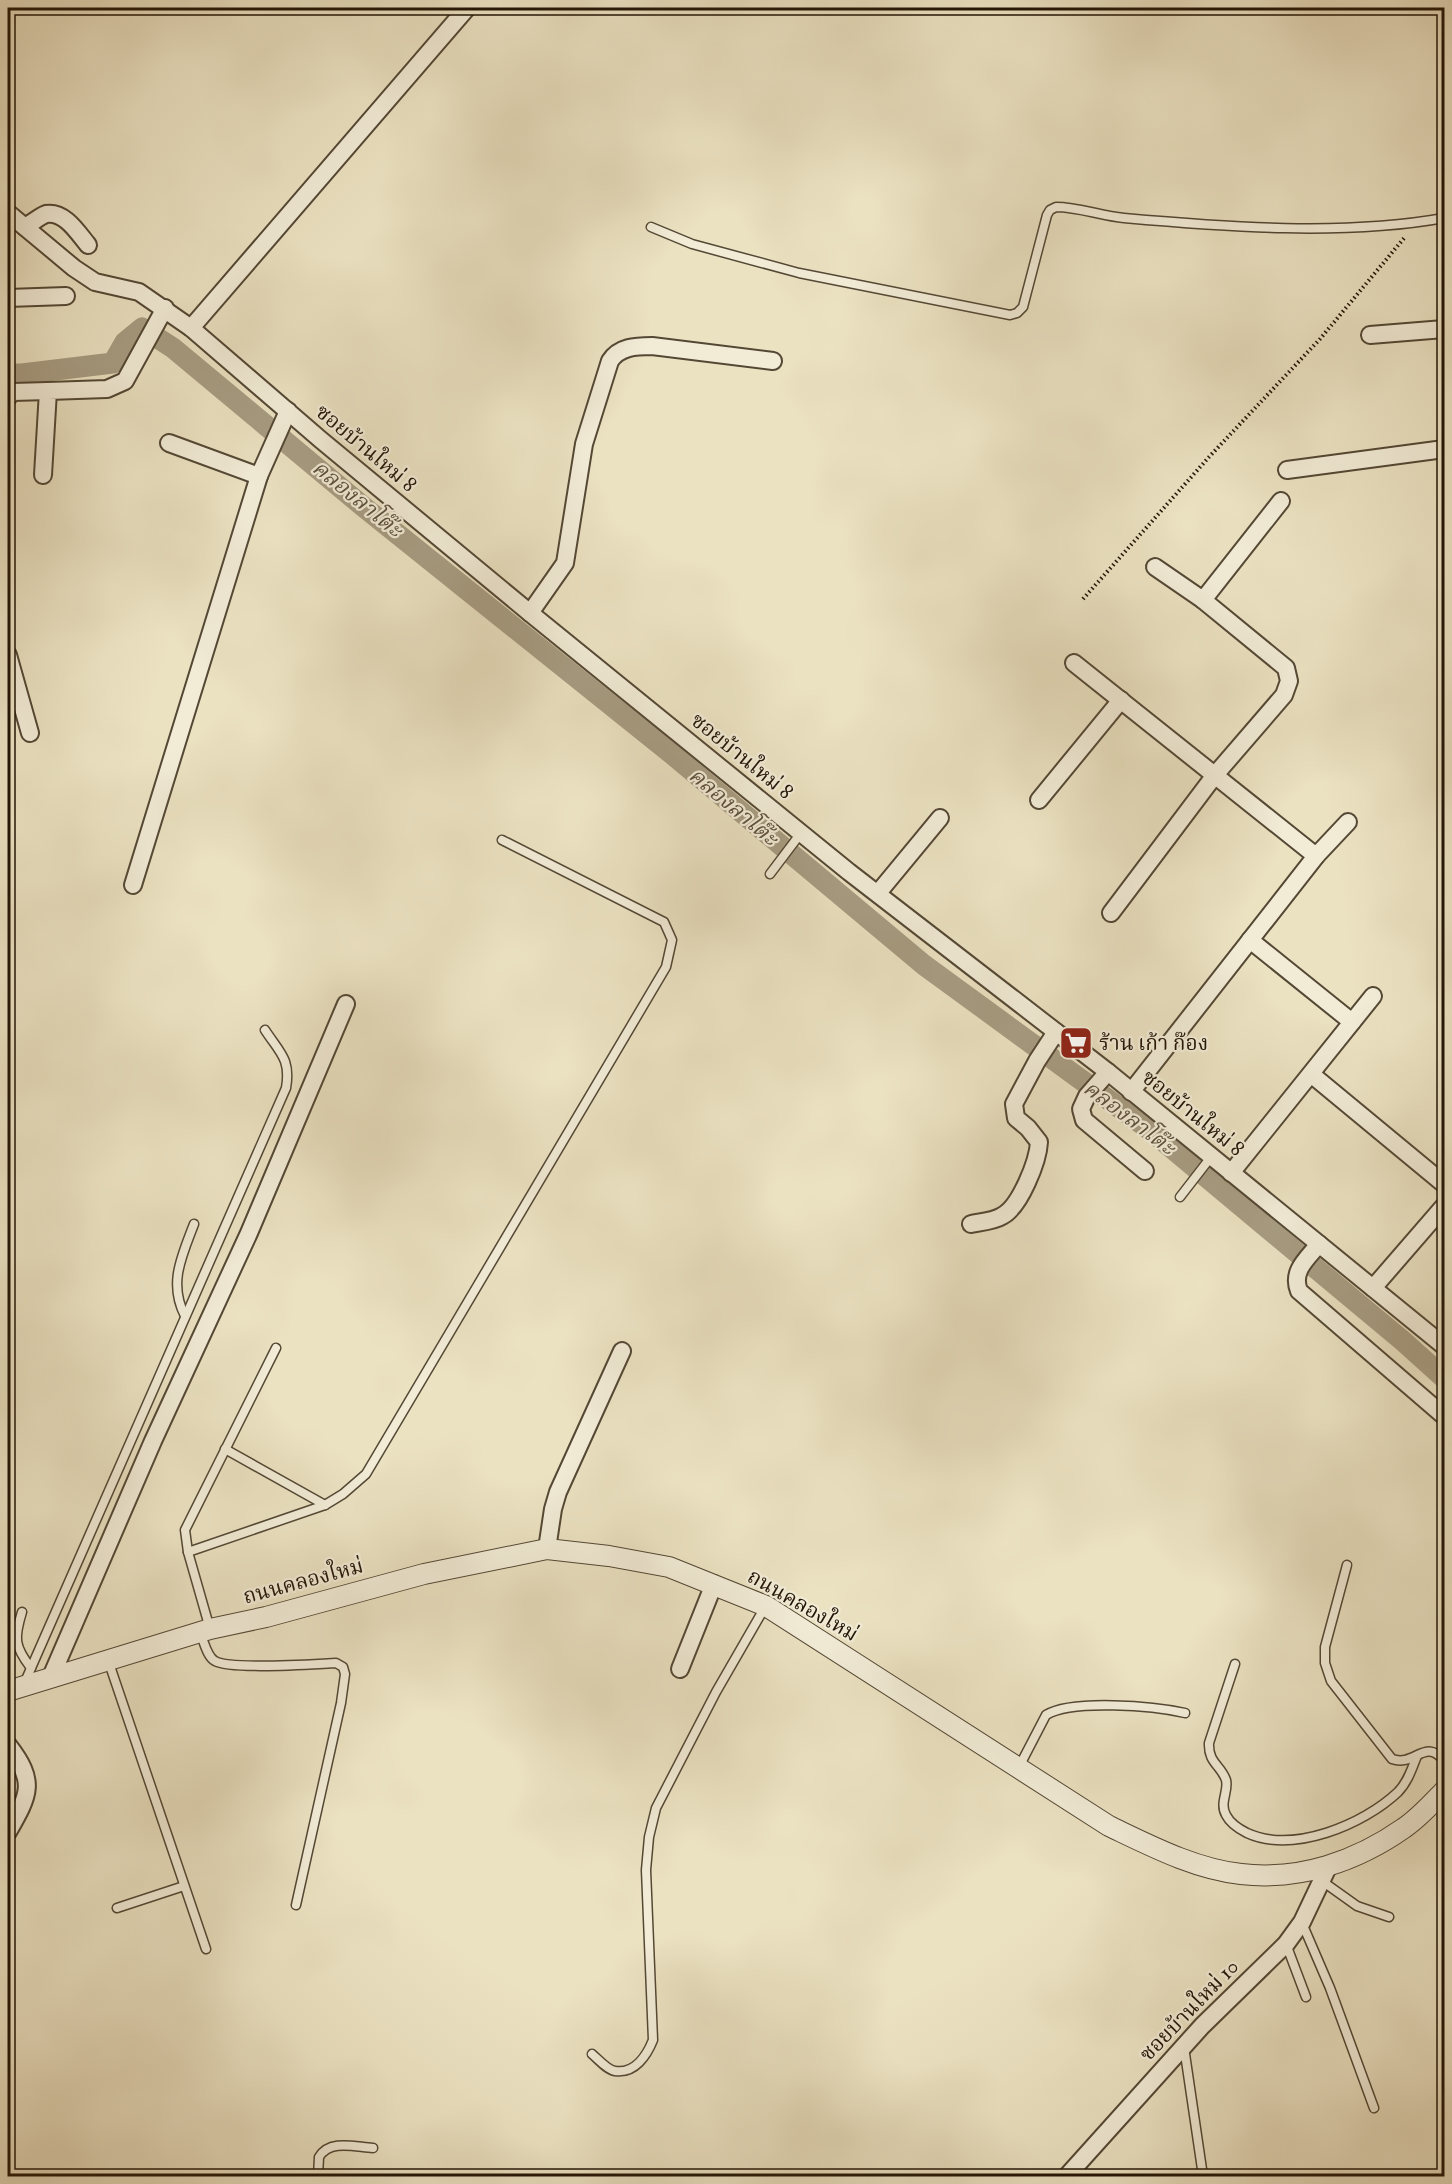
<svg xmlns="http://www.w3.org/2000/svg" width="1452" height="2184" font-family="'IM FELL Double Pica','Noto Serif Thai',serif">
	<rect width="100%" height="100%" fill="#ebe2c2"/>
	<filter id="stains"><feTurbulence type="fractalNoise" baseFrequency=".00333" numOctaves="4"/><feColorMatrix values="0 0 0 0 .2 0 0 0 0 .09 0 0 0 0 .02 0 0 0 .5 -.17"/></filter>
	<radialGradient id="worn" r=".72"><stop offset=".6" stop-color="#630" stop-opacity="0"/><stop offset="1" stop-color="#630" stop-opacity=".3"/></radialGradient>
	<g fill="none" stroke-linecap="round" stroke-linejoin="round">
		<polyline stroke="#a79c82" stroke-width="21" points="8,374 22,374 113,363 125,342 142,328 173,348 365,508 672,754 924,965 1150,1130 1403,1341 1444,1378"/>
		<g stroke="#544835" stroke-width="11">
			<g id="service">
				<path d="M651,227L692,244L799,273L1010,315L1017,313L1023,307L1047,215L1050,210L1056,207C1079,207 1101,216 1124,218C1226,227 1344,236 1444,218"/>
				<polyline points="770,874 801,833"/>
				<polyline points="1180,1197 1211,1157"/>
				<path d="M185,1316C168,1283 182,1256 194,1224"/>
				<polyline points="225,1449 325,1505"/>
				<polyline points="188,1552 325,1505 343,1494 366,1474 666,967 672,940 664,922 502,840"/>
				<path d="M1347,1565L1325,1647V1663L1331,1681L1392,1759C1415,1767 1425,1737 1444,1761"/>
				<path d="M22,1612C14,1638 14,1646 31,1668"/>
				<polyline points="210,1629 188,1552 185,1530 276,1348"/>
				<path d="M200,1633C204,1641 207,1657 215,1661C231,1670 313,1664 336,1663L343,1667L345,1674L341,1703L296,1905"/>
				<polyline points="108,1660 206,1949"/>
				<path d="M1235,1664L1209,1743C1208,1763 1221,1765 1226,1780C1229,1791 1219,1803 1226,1815C1230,1823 1239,1829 1247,1833C1293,1854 1363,1825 1398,1792C1408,1782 1412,1768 1417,1756"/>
				<path d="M24,1684L286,1088C291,1059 280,1053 265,1030"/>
				<path d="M1019,1767L1046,1715C1072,1699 1154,1706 1185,1713"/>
				<polyline points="1322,1881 1357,1906 1389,1917"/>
				<polyline points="117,1908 184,1886"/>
				<polyline points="1302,1923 1330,1988 1374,2108"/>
				<polyline points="1286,1944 1306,1997"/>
				<polyline points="1184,2047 1203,2176"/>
				<path d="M592,2054C598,2059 607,2070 615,2071C635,2074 647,2055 653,2040L646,1870L649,1837L656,1808L716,1692L765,1607"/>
				<path d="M318,2176L319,2157C330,2139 355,2147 373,2148"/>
			</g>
		</g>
		<g stroke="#544835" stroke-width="20">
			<g id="minor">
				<polyline points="8,213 74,268 95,282 139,292 191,328 321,440 530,613 849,872 1108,1072 1444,1346"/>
				<path d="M25,227C31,224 40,216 46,214C65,211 78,233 88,245"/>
				<polyline points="8,298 66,296"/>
				<polyline points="191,328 467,8"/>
				<polyline points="1370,335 1444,329"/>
				<polyline points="8,397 13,392 48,391"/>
				<polyline points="169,443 259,476"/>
				<polyline points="1287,470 1444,449"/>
				<polyline points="43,475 48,391 107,389 125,381 165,308"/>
				<polyline points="1155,567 1203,600"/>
				<path d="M530,613L565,563L584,444L610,361C619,347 635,346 652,346L773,361"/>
				<polyline points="8,655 30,733"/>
				<polyline points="1074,663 1316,856"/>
				<polyline points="1039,800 1121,700"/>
				<polyline points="133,885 259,476 288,411"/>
				<polyline points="878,893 940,818"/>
				<polyline points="1111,913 1215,775 1284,695 1289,681 1286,668 1203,600 1281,501"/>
				<polyline points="1250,940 1352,1022"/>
				<polyline points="1108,1072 1087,1096 1081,1109 1084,1120 1145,1171"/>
				<polyline points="1311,1074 1444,1184"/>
				<polyline points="1131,1092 1316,856 1348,822"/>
				<polyline points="1231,1173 1373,996"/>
				<path d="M971,1224C981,1222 994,1221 1002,1216C1020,1207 1038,1161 1039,1142L1028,1128L1016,1118L1014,1104L1037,1061L1056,1032"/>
				<path d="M1319,1244C1307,1259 1291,1271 1299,1291L1444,1416"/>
				<polyline points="1373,1288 1444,1206"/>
				<polyline points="547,1549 553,1509 558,1492 622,1351"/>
				<polyline points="680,1669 714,1584"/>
				<polyline points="51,1677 153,1441 249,1233 346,1004"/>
				<path d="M8,1745C37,1782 29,1795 8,1832"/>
				<polyline points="1067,2176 1202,2026 1286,1944 1302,1922 1329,1865"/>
			</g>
		</g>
		<g stroke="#544835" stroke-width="22">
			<path id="tertiary" d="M8,1691L210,1629L266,1617L424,1574L547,1549L609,1556L669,1567L766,1606L1109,1826C1151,1846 1195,1869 1241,1874C1300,1881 1357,1861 1404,1828C1419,1818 1432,1803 1444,1791"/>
		</g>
		<polyline stroke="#221406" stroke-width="4" stroke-dasharray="1.5 3" stroke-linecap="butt" points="1083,599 1209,457 1320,339 1405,237"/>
		<use href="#service" stroke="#f2ecd7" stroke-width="8"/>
		<use href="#minor" stroke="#f2ecd7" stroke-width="16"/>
		<use href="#tertiary" stroke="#f2ecd7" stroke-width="20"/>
	</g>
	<defs>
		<g id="supermarket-square" transform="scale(1.725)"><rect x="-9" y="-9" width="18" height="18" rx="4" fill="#8f2418" stroke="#f2ecd7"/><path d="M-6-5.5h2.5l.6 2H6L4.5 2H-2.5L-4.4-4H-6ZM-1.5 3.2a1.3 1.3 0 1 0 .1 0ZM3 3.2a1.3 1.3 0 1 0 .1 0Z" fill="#fff"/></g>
	</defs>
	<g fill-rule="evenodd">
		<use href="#supermarket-square" x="1076" y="1043"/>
	</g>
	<g text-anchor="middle" stroke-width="4.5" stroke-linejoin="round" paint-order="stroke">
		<g font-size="21" fill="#221406" stroke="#f2ecd7">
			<text transform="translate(366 448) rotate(40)" y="7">ซอยบ้านใหม่ 8</text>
			<text transform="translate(742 756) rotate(39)" y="7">ซอยบ้านใหม่ 8</text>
			<text transform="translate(1193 1113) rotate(39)" y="7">ซอยบ้านใหม่ 8</text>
			<text transform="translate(303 1581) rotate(-15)" y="7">ถนนคลองใหม่</text>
			<text transform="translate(803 1605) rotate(30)" y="7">ถนนคลองใหม่</text>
			<text transform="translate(1189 2010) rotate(-46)" y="7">ซอยบ้านใหม่ 10</text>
		</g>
		<g font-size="21" fill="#221406" stroke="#f2ecd7" text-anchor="start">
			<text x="1099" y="1050">ร้าน เก้า ก๊อง</text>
		</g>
		<g font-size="22" font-style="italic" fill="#5e513e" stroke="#f2ecd7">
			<text transform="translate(358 498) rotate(39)" y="8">คลองลาโต๊ะ</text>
			<text transform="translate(734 806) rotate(40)" y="8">คลองลาโต๊ะ</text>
			<text transform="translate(1130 1117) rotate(37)" y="8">คลองลาโต๊ะ</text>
		</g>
	</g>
	<rect width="1452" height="2184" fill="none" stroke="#ebe2c2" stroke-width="30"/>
	<rect x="9" y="9" width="1434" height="2166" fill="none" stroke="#221406" stroke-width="3"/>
	<rect x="15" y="15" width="1422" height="2154" fill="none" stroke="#221406" stroke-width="1.5"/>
	<rect width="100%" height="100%" filter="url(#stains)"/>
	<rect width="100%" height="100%" fill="url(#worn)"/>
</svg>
